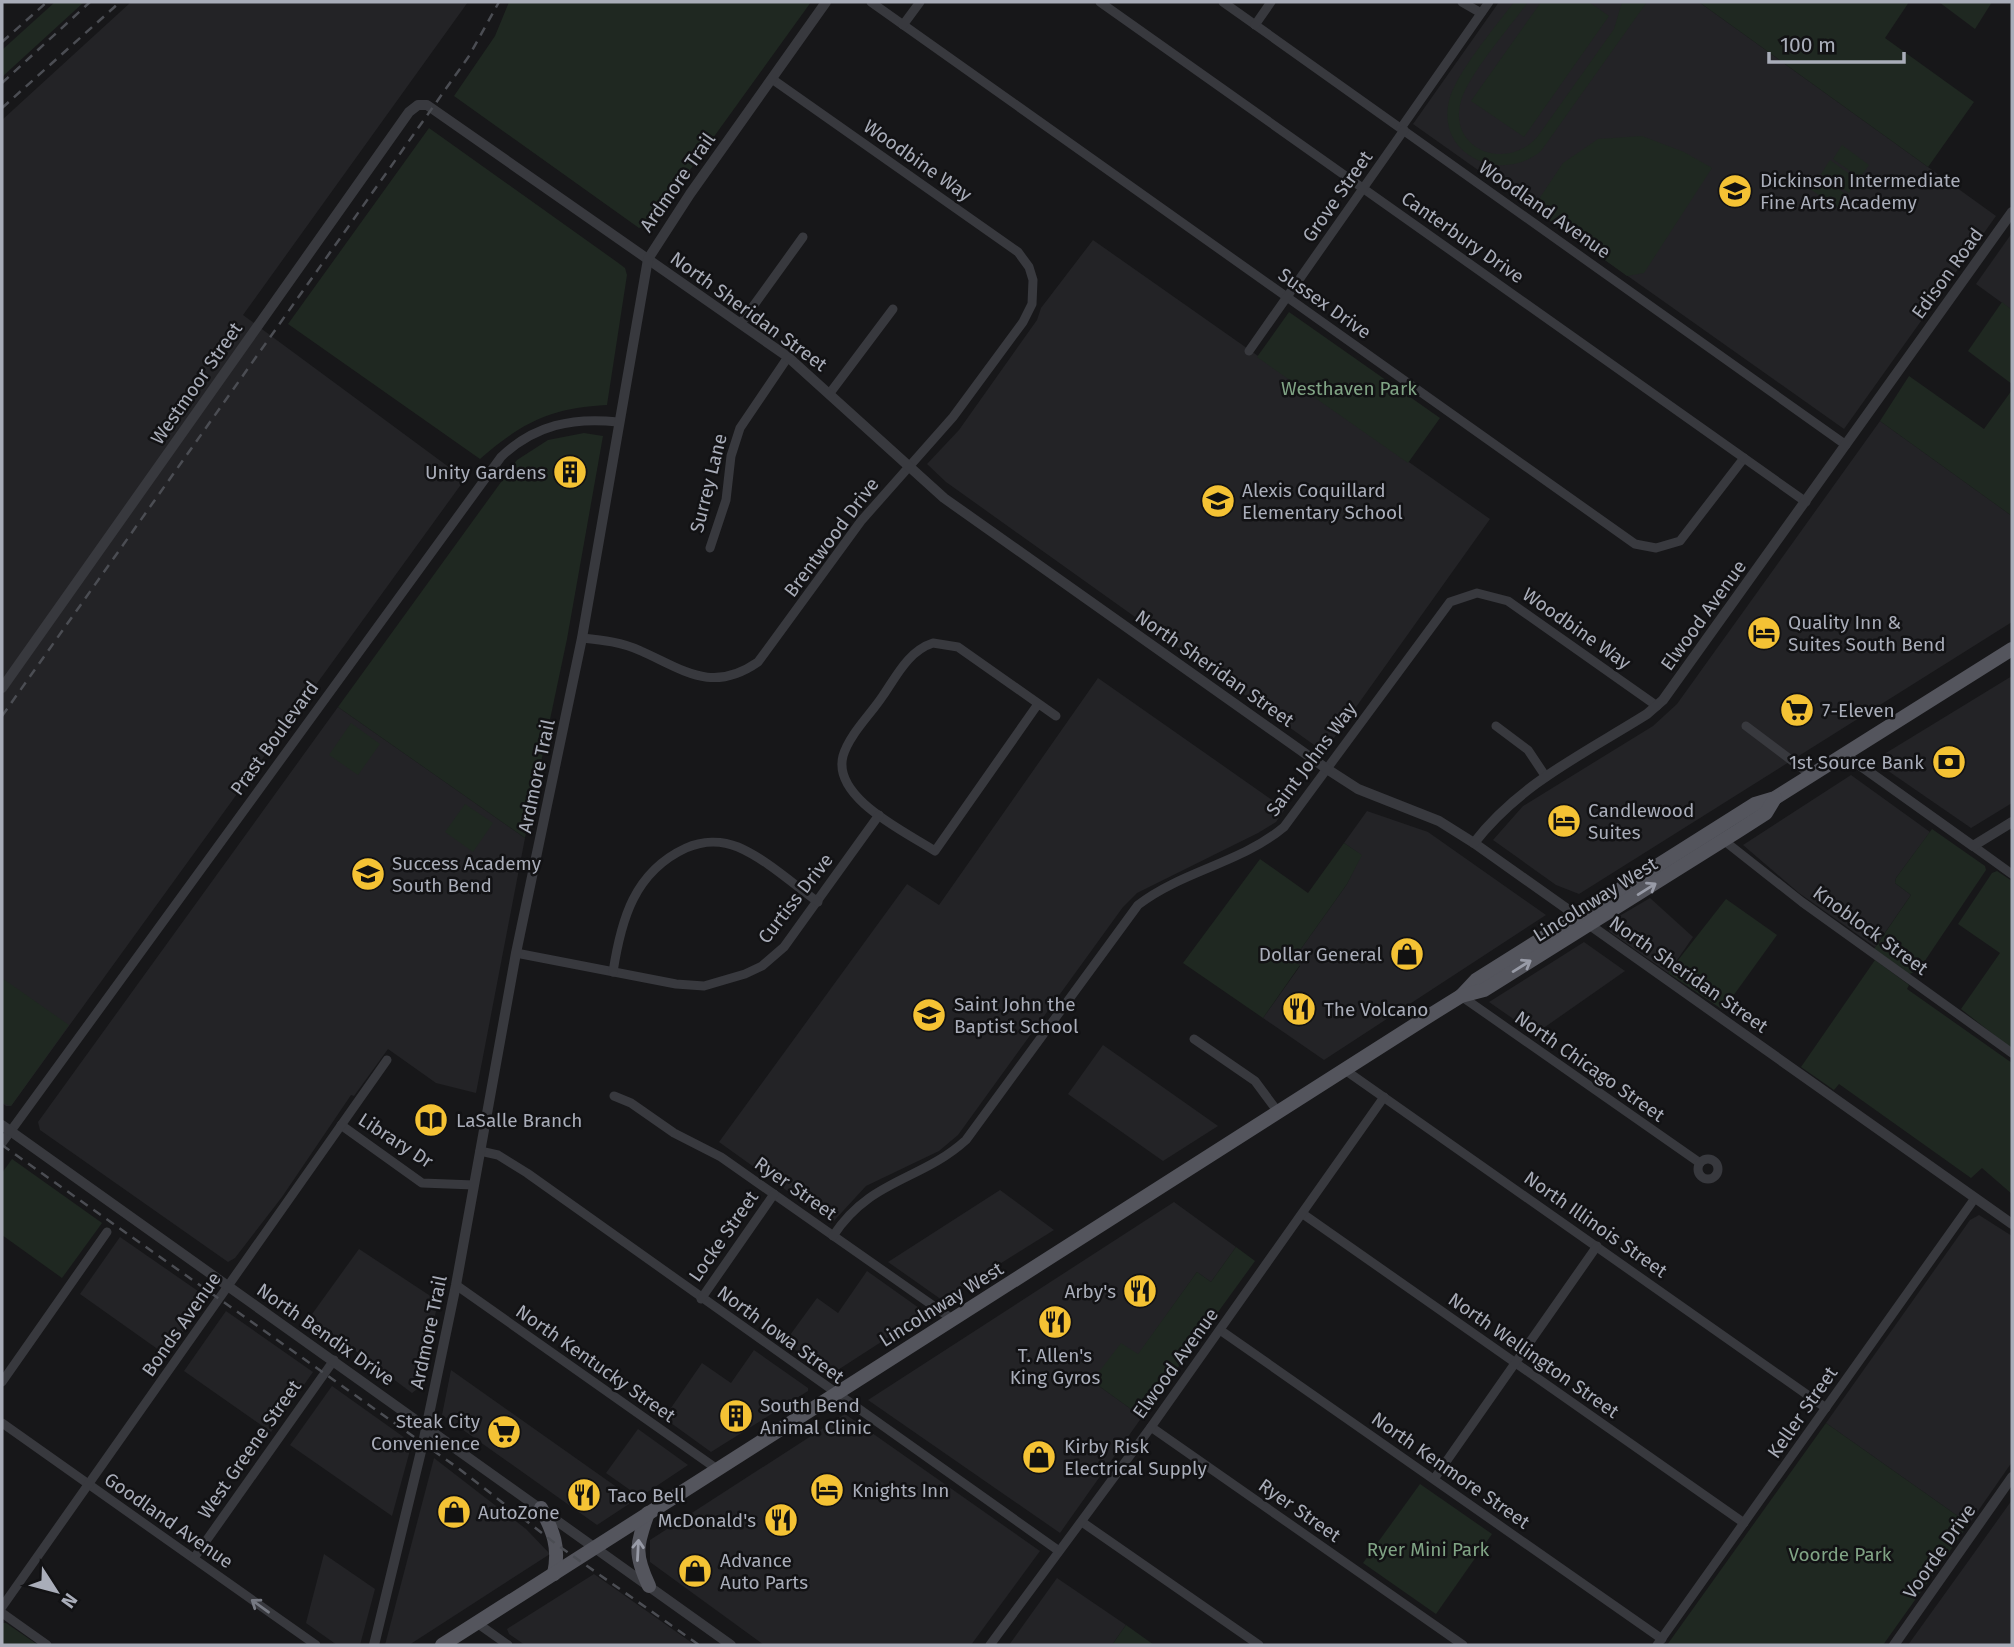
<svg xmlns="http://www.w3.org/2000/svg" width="2014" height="1647" font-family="'Fira Sans',sans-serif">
	<rect width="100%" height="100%" fill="#171719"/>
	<g fill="#232326">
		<polygon points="131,2 468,2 243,315 465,479 11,1106 6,1106 2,1103 2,120"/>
		<polygon points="1499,2 1699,2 1996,216 1844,429 1413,124"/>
		<polygon points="2012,233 2012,310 1976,284"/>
		<polygon points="1093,240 1490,519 1324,752 946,482 927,464 959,430 1037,320 1041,308"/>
		<polygon points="1880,421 2012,516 2012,622 1579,894 1556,885 1493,840 1523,806 1653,726 1677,704"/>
		<polygon points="2012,676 2012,803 1971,828 1881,766 1881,756"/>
		<polygon points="1098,678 1285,809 1276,822 1258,833 1137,893 1123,907 958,1135 939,1151 866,1186 832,1223 719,1142 907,884 939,905"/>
		<polygon points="338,707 525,838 476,1093 436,1083 388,1049 354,1096 351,1095 282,1197 235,1258 228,1262 40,1130 38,1122"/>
		<polygon points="1851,775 1930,832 1896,878 1895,883 1911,895 1875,947 1799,893 1743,845"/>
		<polygon points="1367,811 1428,832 1546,915 1324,1060 1263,1018 1300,966 1293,960 1347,884 1361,855 1344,843"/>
		<polygon points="1650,898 1693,937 1668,973 1610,932 1607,927 1611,921"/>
		<polygon points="1584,942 1625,971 1535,1034 1489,1002"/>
		<polygon points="1103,1045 1218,1126 1163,1161 1068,1094"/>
		<polygon points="1000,1190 1054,1230 942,1300 888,1262"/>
		<polygon points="1174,1202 1236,1247 1211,1282 1197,1272 1138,1355 1092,1381 1142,1417 1060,1533 868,1400"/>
		<polygon points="1979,1215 2012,1236 2012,1462 1969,1524 1826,1423 1970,1220"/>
		<polygon points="120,1237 208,1298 166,1355 80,1294"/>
		<polygon points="359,1249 438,1301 421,1386 412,1393 310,1317"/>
		<polygon points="867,1271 926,1313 830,1375 785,1342 817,1298 838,1313"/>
		<polygon points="226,1311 313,1372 271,1432 184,1371"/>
		<polygon points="754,1350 808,1388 808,1391 711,1452 664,1418 702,1363 731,1383"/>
		<polygon points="451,1370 635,1500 597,1525 442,1415"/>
		<polygon points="332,1386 412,1443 392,1516 290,1445"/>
		<polygon points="845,1414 1040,1551 971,1645 764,1645 650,1562 650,1540"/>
		<polygon points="638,1429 688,1465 640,1497 606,1473"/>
		<polygon points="434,1458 526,1529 550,1554 409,1645 385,1645"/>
		<polygon points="2012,1500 2012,1645 1908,1645 1967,1563"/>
		<polygon points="324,1554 375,1589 360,1645 337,1645 306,1623"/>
		<polygon points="594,1574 695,1645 525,1645 509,1634 507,1629"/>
		<polygon points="1057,1578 1126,1625 1112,1645 1009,1645"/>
	</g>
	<g fill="#1f2821">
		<polygon points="55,2 84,2 2,77 2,50"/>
		<polygon points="509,2 811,2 651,224 639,228 454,96 495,36"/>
		<path d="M1514,2H1528C1510,27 1468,75 1461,101C1447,149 1507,173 1538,136L1614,29L1622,2H1647L1541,151C1502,184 1436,156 1449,101C1455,74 1496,26 1514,2Z"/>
		<polygon points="1541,2 1589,2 1609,16 1524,137 1471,101"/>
		<polygon points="1699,2 1909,2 1885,38 1974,102 1928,167"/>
		<polygon points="1939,2 1992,2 1975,29"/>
		<path d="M429,128L617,262L625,268L627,275L607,405C550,408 523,422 480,459L288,324Z"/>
		<polygon points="1642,136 1684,152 1712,168 1644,273 1627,276 1533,208 1563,163 1598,139"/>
		<polygon points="1842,145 1869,165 1860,178 1833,159"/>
		<polygon points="1830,160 1858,180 1849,193 1821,174"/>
		<polygon points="1820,176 1847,195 1838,208 1810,189"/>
		<polygon points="2002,302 2012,310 2012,384 1968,351"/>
		<polygon points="1289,312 1440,418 1408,463 1257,357"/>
		<polygon points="1909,376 1984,429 2012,390 2012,516 1880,421"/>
		<polygon points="584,433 603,436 567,639 525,838 338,707 517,460 548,440"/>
		<polygon points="351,723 380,744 358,775 329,755"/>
		<polygon points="465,804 493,823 473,852 445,832"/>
		<polygon points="1932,829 1985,866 1986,870 1918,971 1909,974 1874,949 1911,895 1895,883 1896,878"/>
		<polygon points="1344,843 1362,855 1347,884 1293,960 1300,965 1263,1018 1183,963 1260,859 1308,893"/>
		<polygon points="1997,871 2012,881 2012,1049 1961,1009 2000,953 1958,924 1992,873"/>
		<polygon points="1726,899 1777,935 1723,1010 1668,973"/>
		<polygon points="1875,960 1909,985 1907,989 2012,1063 2012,1194 1982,1168 1971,1178 1839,1084 1834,1090 1801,1067"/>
		<polygon points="2,978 69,1025 11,1106 2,1103"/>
		<polygon points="12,1159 102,1223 62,1278 2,1235 2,1173"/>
		<polygon points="1236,1247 1255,1261 1142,1417 1092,1381 1121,1343 1138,1354 1197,1272 1211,1282"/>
		<polygon points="1826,1423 1969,1524 1883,1645 1667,1645"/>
		<polygon points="1420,1484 1492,1534 1436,1614 1363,1563"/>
		<polygon points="2,1623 6,1623 38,1645 2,1645"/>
		<polygon points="1126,1625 1154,1645 1112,1645"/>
	</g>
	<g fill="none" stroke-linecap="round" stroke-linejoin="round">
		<g stroke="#38393e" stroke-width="9">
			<polyline points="871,2 1635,544 1656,548 1680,541 1744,458"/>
			<polyline points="1100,2 1806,502"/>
			<polyline points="1223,2 1846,445"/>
			<polyline points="1462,2 1481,13"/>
			<polyline points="903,25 920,2"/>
			<polyline points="1255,25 1271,2"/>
			<polyline points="1401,128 1489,2"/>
			<polyline points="741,323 803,237"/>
			<polyline points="1249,351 1404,130"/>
			<polyline points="830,393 893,309"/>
			<polyline points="710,548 726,500 731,456 740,428 788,357"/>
			<path d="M582,638C602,640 622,642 641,651C684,670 712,694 758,662L861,521L953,417L1023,322L1032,304L1033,280L1029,267L1018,252L772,79"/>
			<path d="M1038,704L935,851C906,832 832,798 843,756C849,735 870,715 882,697C896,677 908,651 933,643L958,647L1056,716"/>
			<polyline points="1496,726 1528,750 1546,777"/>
			<polyline points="1746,726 1811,775"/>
			<polyline points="1722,839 1802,902 2012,1053"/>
			<polyline points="1973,846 2012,874"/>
			<polyline points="516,953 676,984 704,986 745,974 762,966 784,947 879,815"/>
			<path d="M613,972C621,920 634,872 686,848C702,841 721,840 738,847C766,859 793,884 818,902"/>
			<polyline points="1461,996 1700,1163"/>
			<polyline points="1194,1039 1255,1081 1278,1112"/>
			<polyline points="1345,1070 1826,1408"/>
			<polyline points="614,1096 631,1103 674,1133 721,1157 952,1319"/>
			<polyline points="341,1125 422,1183 474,1185"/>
			<path d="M2,1143L501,457C534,425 573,417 618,422"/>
			<polyline points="480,1151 498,1155 527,1173 1059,1551"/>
			<circle cx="1708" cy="1169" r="10"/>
			<polyline points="1303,1214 1744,1523"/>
			<path d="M833,1236C870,1179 921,1181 966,1140L1138,905C1182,871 1241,863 1284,827L1450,602L1477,593L1508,601L1657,706"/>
			<polyline points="456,1285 717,1469"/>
			<polyline points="701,1299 774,1194"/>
			<polyline points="1220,1330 1662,1639"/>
			<polyline points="2,1382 107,1232"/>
			<polyline points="2,1423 316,1645"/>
			<polyline points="1151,1427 1463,1645"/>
			<polyline points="1434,1479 1597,1246"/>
			<polyline points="1082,1522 1259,1645"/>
			<polyline points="194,1558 334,1360"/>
			<polyline points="2,1607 387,1060"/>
			<polyline points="2,1613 47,1645"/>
			<polyline points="477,1623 508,1645"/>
			<polyline points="990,1645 1151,1427 1384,1097"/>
			<polyline points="1657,1645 1975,1198"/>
		</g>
		<g stroke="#38393e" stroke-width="10">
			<polyline points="2,688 409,112 418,105 427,105 788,357 944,498 1327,769 1358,789 1439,821 1474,843 2012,1224"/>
			<polyline points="1844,754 1973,846 2012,822"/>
			<path d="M1474,843C1519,784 1585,753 1647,714L1663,700L2012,212"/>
			<polyline points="2,1125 731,1645"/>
			<polyline points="374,1645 423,1443 456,1285 516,953 582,638 648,259 690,194 826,2"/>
			<polyline points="1894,1645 2012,1477"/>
		</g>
		<g stroke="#54555d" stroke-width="14">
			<polyline points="1461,996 1476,980 1755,804 1775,798 2012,649"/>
			<path d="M541,1508C553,1531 560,1547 554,1574"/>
			<path d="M648,1513C636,1546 634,1554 649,1586"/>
			<polyline points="442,1645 1424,1019 1461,996 1484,990 1738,831 1766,813 1775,798"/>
		</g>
		<g stroke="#4b4d53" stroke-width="2.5" stroke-dasharray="9 7" stroke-linecap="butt">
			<polyline points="2,42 47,2"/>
			<polyline points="2,83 90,2"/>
			<polyline points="2,108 120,2"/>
			<polyline points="2,716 433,107 469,56 499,2"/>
			<polyline points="2,1145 458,1468 556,1544 699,1645"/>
		</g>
	</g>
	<defs><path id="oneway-shaft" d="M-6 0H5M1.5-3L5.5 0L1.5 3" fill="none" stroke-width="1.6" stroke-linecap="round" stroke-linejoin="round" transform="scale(1.75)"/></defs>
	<g stroke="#989ba7">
		<use href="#oneway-shaft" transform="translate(1647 889) rotate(-32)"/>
		<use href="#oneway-shaft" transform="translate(1522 966) rotate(-32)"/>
		<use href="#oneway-shaft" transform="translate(638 1550) rotate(-87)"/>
	</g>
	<use stroke="#767982" href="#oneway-shaft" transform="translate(260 1606) rotate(-144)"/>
	<defs>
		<g id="school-disc" transform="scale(1.75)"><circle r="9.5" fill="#f4c234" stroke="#121214"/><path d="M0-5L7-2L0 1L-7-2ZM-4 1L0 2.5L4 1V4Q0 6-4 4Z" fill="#111"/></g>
		<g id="building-disc" transform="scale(1.75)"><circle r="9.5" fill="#f4c234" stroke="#121214"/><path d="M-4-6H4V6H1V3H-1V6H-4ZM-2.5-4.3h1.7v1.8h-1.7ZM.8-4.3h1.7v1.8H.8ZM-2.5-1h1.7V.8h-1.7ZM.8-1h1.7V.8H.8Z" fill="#111"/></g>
		<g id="hotel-disc" transform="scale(1.75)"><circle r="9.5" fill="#f4c234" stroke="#121214"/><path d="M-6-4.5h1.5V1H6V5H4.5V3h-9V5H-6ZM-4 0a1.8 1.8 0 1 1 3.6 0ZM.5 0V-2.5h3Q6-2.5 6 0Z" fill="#111"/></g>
		<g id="supermarket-disc" transform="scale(1.75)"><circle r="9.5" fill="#f4c234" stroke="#121214"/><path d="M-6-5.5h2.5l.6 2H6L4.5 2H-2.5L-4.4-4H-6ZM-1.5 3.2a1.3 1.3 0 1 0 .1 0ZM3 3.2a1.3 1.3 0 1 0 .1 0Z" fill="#111"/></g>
		<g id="bank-disc" transform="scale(1.75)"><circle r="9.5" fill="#f4c234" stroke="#121214"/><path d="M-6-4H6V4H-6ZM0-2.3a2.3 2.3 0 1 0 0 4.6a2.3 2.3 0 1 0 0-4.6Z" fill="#111"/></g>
		<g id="shop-disc" transform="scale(1.75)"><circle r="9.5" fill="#f4c234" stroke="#121214"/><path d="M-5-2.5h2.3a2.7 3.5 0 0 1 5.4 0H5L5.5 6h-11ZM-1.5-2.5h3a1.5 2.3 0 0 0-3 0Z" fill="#111"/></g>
		<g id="restaurant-disc" transform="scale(1.75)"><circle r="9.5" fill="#f4c234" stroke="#121214"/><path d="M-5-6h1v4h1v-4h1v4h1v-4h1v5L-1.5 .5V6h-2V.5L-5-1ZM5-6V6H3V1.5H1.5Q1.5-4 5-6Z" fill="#111"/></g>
		<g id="library-disc" transform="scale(1.75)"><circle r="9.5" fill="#f4c234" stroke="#121214"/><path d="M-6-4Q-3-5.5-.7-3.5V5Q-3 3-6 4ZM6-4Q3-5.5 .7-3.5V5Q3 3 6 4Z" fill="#111"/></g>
	</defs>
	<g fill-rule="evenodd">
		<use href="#school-disc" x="1735" y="191"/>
		<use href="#building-disc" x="570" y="472"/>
		<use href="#school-disc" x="1218" y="501"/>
		<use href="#hotel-disc" x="1764" y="633"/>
		<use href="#supermarket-disc" x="1797" y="710"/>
		<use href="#bank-disc" x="1949" y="762"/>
		<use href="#hotel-disc" x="1564" y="821"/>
		<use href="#school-disc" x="368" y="874"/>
		<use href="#shop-disc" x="1407" y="954"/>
		<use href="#restaurant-disc" x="1299" y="1009"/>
		<use href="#school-disc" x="929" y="1015"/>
		<use href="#library-disc" x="431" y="1120"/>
		<use href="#restaurant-disc" x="1140" y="1291"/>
		<use href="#restaurant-disc" x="1055" y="1322"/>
		<use href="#building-disc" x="736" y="1416"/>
		<use href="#supermarket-disc" x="504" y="1432"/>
		<use href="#shop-disc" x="1039" y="1457"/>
		<use href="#hotel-disc" x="827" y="1490"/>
		<use href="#restaurant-disc" x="584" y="1495"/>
		<use href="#shop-disc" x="454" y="1512"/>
		<use href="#restaurant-disc" x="781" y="1520"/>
		<use href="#shop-disc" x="695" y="1571"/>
	</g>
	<g text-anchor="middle" stroke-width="5" stroke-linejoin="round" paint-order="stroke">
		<g font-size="19" fill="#a9adb9" stroke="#121214">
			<text transform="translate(918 160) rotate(35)" y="7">Woodbine Way</text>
			<text transform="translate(677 182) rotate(-55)" y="7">Ardmore Trail</text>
			<text transform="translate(1337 196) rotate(-55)" y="7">Grove Street</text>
			<text transform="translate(1545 209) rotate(35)" y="7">Woodland Avenue</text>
			<text transform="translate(1463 237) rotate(35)" y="7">Canterbury Drive</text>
			<text transform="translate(1947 273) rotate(-54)" y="7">Edison Road</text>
			<text transform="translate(1325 303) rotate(35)" y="7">Sussex Drive</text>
			<text transform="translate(749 311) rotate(36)" y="7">North Sheridan Street</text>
			<text transform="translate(196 383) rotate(-55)" y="7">Westmoor Street</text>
			<text transform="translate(708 483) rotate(-76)" y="7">Surrey Lane</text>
			<text transform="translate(831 537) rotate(-53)" y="7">Brentwood Drive</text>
			<text transform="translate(1703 615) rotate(-54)" y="7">Elwood Avenue</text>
			<text transform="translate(1577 628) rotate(35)" y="7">Woodbine Way</text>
			<text transform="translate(1215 668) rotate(35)" y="7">North Sheridan Street</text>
			<text transform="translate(274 738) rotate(-54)" y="7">Prast Boulevard</text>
			<text transform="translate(1311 759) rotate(-53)" y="7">Saint Johns Way</text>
			<text transform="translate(536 776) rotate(-78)" y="7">Ardmore Trail</text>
			<text transform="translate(795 898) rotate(-52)" y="7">Curtiss Drive</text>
			<text transform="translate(1595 899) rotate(-32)" y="7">Lincolnway West</text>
			<text transform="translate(1871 930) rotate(36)" y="7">Knoblock Street</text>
			<text transform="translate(1689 974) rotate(35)" y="7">North Sheridan Street</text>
			<text transform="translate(1590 1066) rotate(35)" y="7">North Chicago Street</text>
			<text transform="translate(396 1140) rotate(33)" y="7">Library Dr</text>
			<text transform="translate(796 1188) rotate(35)" y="7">Ryer Street</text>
			<text transform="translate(1596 1224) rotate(35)" y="7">North Illinois Street</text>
			<text transform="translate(723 1236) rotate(-55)" y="7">Locke Street</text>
			<text transform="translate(941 1304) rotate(-32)" y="7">Lincolnway West</text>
			<text transform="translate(181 1324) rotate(-55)" y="7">Bonds Avenue</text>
			<text transform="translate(428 1332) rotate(-78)" y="7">Ardmore Trail</text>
			<text transform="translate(326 1334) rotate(35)" y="7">North Bendix Drive</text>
			<text transform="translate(781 1334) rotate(36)" y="7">North Iowa Street</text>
			<text transform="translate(1534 1355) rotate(35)" y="7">North Wellington Street</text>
			<text transform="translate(596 1363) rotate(35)" y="7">North Kentucky Street</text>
			<text transform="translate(1175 1363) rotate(-54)" y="7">Elwood Avenue</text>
			<text transform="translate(1802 1412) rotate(-55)" y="7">Keller Street</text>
			<text transform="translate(249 1449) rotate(-55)" y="7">West Greene Street</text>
			<text transform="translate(1451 1470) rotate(35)" y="7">North Kenmore Street</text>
			<text transform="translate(1300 1510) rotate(35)" y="7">Ryer Street</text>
			<text transform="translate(169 1520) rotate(35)" y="7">Goodland Avenue</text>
			<text transform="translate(1939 1551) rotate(-55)" y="7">Voorde Drive</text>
		</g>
		<g font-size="19" fill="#a9adb9" stroke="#121214" text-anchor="start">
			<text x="1760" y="187">Dickinson Intermediate<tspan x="1760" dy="22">Fine Arts Academy</tspan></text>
			<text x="546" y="479" text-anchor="end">Unity Gardens</text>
			<text x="1242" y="497">Alexis Coquillard<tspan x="1242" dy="22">Elementary School</tspan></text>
			<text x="1788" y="629">Quality Inn &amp;<tspan x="1788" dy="22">Suites South Bend</tspan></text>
			<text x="1822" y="717">7-Eleven</text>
			<text x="1924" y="769" text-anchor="end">1st Source Bank</text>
			<text x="1588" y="817">Candlewood<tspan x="1588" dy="22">Suites</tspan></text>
			<text x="392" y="870">Success Academy<tspan x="392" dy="22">South Bend</tspan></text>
			<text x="1382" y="961" text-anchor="end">Dollar General</text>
			<text x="954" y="1011">Saint John the<tspan x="954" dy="22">Baptist School</tspan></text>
			<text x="1324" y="1016">The Volcano</text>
			<text x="456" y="1127">LaSalle Branch</text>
			<text x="1116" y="1298" text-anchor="end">Arby's</text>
			<text x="1055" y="1362" text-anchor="middle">T. Allen's<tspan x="1055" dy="22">King Gyros</tspan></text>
			<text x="760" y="1412">South Bend<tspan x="760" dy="22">Animal Clinic</tspan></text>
			<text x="480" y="1428" text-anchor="end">Steak City<tspan x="480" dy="22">Convenience</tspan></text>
			<text x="1064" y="1453">Kirby Risk<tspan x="1064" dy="22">Electrical Supply</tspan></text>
			<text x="852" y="1497">Knights Inn</text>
			<text x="608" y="1502">Taco Bell</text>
			<text x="478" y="1519">AutoZone</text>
			<text x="756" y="1527" text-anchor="end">McDonald's</text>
			<text x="720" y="1567">Advance<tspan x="720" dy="22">Auto Parts</tspan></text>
		</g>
		<g font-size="19" fill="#80a485" stroke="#121214">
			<text x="1349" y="395">Westhaven Park</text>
			<text x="1428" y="1556">Ryer Mini Park</text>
			<text x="1840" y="1561">Voorde Park</text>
		</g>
	</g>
	<rect width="2014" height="1647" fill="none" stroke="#a9adb9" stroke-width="7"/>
	<g transform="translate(56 1591) rotate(126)" stroke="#121214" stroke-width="5" paint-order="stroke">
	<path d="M0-5L12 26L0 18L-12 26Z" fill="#a9adb9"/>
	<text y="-10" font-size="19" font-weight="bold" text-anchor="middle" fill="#a9adb9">N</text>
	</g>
	<path d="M1769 52v10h135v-10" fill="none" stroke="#a9adb9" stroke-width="3.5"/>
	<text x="1780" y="52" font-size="21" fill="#a9adb9" stroke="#121214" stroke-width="5" paint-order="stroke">100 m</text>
</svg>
